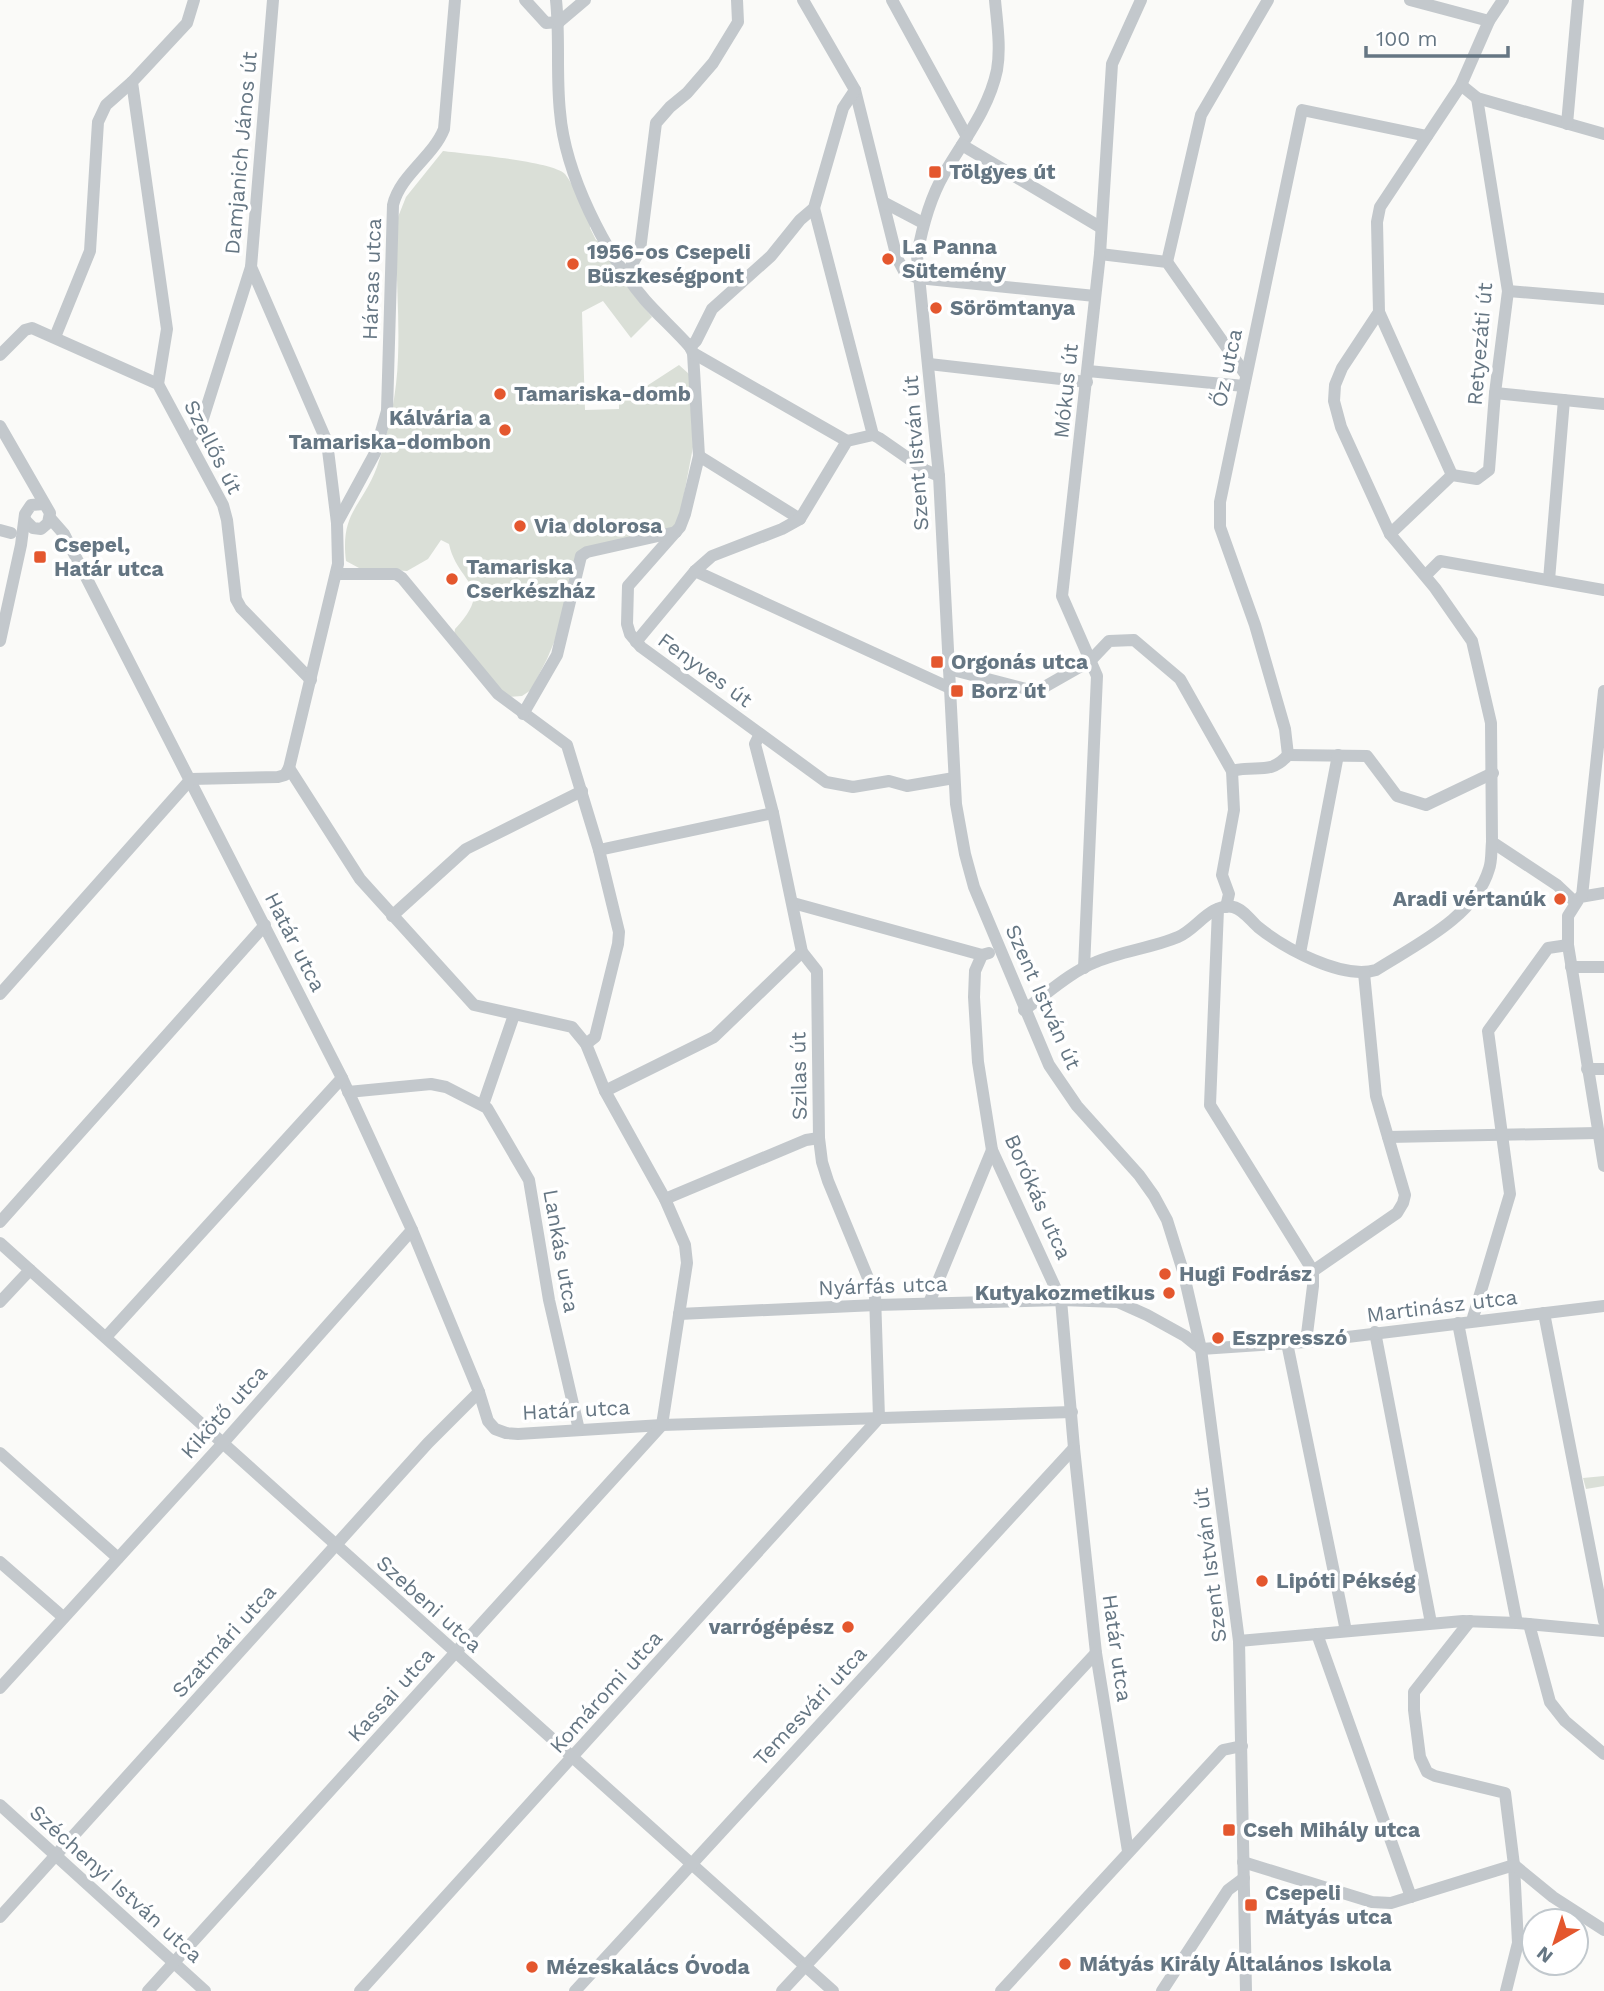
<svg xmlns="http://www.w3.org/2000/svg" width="1604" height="1991" font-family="'Work Sans',sans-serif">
	<rect width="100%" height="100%" fill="#fafaf8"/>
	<g fill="#dadfd7">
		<path d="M443,151C466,154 552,161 565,174C574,185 583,209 590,222V228L596,240L599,241L620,278L652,317L631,338L603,301L582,312L585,410L619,409V394L639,391L679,365L689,374L693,447L679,521L672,528L580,554L558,633L547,659L531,690L522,696L506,697L454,635L455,629C496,585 458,585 449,544L441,540L428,559L407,571L359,568L346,561C340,512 362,507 377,467C389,432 397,393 398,357C400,310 394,264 398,217L406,197Z"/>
		<polygon points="1604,1476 1604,1486 1586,1489 1583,1478"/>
	</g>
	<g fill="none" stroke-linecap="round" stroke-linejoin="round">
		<g stroke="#c3c8cc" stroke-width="12">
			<polyline points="525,0 546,23 559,22"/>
			<path d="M556,0C560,37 556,75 560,112C565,174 605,253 645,300C659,316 675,330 690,347L693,353L699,456L685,514L680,527L628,586L627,624L630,634L641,647L826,782L853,787L889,781L907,786L954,778"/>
			<polyline points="803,0 855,90 897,258 905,273 918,278 1095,296"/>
			<polyline points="892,0 967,137"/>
			<path d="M995,0C997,23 1001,47 997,70C989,109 963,141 944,174C929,200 922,228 917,256L939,476L956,804L965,854L974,887L1049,1065L1077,1106L1139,1175L1154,1196L1167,1220L1183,1271L1201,1349L1239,1641L1246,1991"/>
			<polyline points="1410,0 1489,21"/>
			<polyline points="1503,0 1489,21 1461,85 1380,207 1377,222 1379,312 1342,368 1335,385 1334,401 1341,427 1390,534 1435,588 1472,641 1491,723 1492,842 1557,885 1575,902"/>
			<polyline points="559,22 585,0"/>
			<polyline points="1461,85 1477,98 1604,134"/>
			<polyline points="1567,124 1578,0"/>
			<polyline points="962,145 1100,227"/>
			<polyline points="885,203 923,223"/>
			<polyline points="814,208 873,435"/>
			<polyline points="1100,254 1167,262 1246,375"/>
			<polyline points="1167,262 1201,115 1268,0"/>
			<polyline points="626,275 640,250 656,123 670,107 687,93 713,63 738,22 737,0"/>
			<polyline points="1508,291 1604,299"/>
			<polyline points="1379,312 1452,475"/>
			<polyline points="55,337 90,251 98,122 106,105 132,82"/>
			<polyline points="690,347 696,341 712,309 771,256 800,220 814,208 843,108 855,90"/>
			<polyline points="693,353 847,441"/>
			<polyline points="0,355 25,330 32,328 158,384 223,505 227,520 236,599 241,608 311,680"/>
			<polyline points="929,364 1087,382"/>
			<polyline points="1088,371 1244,386"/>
			<polyline points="158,384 167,329 132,82 187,23 194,0"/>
			<polyline points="1495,393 1604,404"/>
			<polyline points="0,426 50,513 48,523 41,529 33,528 25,520"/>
			<polyline points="189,440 200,428 251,267"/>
			<polyline points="699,456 800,519"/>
			<polyline points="50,518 64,534 342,1078 412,1230 479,1392 488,1421 495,1429 506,1433 518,1434 662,1425 1072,1412"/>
			<path d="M337,523L375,453L387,411L393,205C400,175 433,157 444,129L455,0"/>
			<polyline points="0,530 11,533"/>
			<polyline points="1390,534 1452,475 1477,479 1489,470 1495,393 1508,291 1477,98"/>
			<polyline points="695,571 950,688"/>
			<polyline points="337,574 396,574 402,578 498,694 567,745 599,850 619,932 618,944 595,1037 586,1044"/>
			<polyline points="1426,575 1440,561 1604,590"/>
			<polyline points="1549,580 1564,400"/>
			<polyline points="0,641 21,545 25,514 31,505 44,504"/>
			<polyline points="636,642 695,571 712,556 782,529 800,519 847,441 873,435 879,438 925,470 939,476"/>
			<polyline points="949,669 1030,690 1039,690 1090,661 1109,641 1134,640 1180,679 1232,771 1234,810 1222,875 1229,894 1226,907"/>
			<polyline points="523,714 557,655 581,556 587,552 676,532"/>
			<polyline points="1288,755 1285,729 1255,625 1220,527 1220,502 1302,110 1427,136"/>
			<polyline points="1288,755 1367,756 1397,796 1426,805 1493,773"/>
			<path d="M1232,771C1256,764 1270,776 1288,755"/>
			<polyline points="599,850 773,813"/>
			<polyline points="1604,893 1580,897 1568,916 1568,945 1604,1166"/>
			<polyline points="1582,896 1604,691"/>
			<polyline points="793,903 982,955 989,953"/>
			<polyline points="1218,909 1210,1105 1313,1271 1313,1286 1306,1342"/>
			<polyline points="392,916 466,849 582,791"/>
			<polyline points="1300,953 1338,755"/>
			<polyline points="982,955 975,971 974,997 978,1062 992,1150 1061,1300 1074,1448 1096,1653 1128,1851"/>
			<polyline points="1571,967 1604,967"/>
			<polyline points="1084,968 1097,676 1062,596 1100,254 1112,64 1141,0"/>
			<polyline points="0,994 191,779 278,777 285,775 289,768 338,564 337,523 327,442 251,267 273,0"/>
			<path d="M1024,1010C1047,994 1070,972 1096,962C1122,951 1152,948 1178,937C1197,929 1210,903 1233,907C1243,909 1251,921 1258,927C1284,948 1342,980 1376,970C1415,945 1475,917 1489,869C1492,861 1491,851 1492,842"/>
			<polyline points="1587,1069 1604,1069"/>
			<polyline points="605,1091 714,1037 802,952"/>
			<polyline points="348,1092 431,1084 446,1087 487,1108 529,1180 549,1300 579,1430"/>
			<polyline points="483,1105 514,1015"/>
			<polyline points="1388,1137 1598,1133"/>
			<polyline points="665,1199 806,1140 819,1138"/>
			<polyline points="0,1222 265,925"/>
			<polyline points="0,1243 833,1991"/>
			<polyline points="1313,1271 1397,1213 1403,1203 1405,1195 1376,1096 1364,973"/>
			<polyline points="0,1302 30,1270"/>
			<polyline points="929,1303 992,1150"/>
			<polyline points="1544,1313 1604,1621"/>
			<polyline points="679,1314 876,1305 1061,1300 1118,1302 1147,1315 1185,1336 1201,1349"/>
			<polyline points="1472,1321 1510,1194 1488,1031 1548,948 1568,945"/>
			<polyline points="1458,1323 1517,1623"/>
			<polyline points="1375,1332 1431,1623"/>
			<polyline points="106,1337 342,1078"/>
			<polyline points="1287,1343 1346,1631"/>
			<polyline points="1201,1349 1306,1342 1604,1306"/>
			<polyline points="0,1453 118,1558"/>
			<polyline points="0,1562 63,1617"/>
			<polyline points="1470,1621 1414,1692 1414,1710 1420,1757 1427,1772 1435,1776 1505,1793 1514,1865 1518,1943 1506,1991"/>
			<polyline points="1529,1624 1550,1702 1565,1721 1604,1754"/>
			<polyline points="1317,1634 1411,1897"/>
			<polyline points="1239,1641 1463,1621 1517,1623 1604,1631"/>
			<polyline points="0,1688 223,1443 412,1230"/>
			<polyline points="0,1805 205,1991"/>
			<polyline points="1243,1862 1372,1902 1391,1903 1514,1865"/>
			<polyline points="1514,1865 1553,1897 1604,1930"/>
			<polyline points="0,1917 428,1443 479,1392"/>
			<polyline points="148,1991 662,1425 687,1263 685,1245 665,1199 605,1091 586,1044 572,1027 474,1005 360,879 289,768"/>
			<polyline points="360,1991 879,1418 875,1295 828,1181 822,1162 819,1138 817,971 802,952 773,813 755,744 760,734"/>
			<polyline points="575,1991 1074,1448"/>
			<polyline points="782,1991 1096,1653"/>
			<polyline points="1001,1991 1223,1750 1242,1746"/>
			<polyline points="1162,1991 1228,1890 1244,1878"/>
		</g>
	</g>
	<g fill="#e4572e" stroke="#fff" stroke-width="2.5">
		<rect x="928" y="165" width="14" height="14" rx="3.5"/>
		<circle cx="888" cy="259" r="7"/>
		<circle cx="573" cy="264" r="7"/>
		<circle cx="936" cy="308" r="7"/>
		<circle cx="500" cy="394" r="7"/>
		<circle cx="505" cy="430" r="7"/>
		<circle cx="520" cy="526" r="7"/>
		<rect x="33" y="550" width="14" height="14" rx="3.5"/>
		<circle cx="452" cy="579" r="7"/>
		<rect x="930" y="655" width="14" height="14" rx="3.5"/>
		<rect x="950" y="684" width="14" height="14" rx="3.5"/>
		<circle cx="1560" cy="899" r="7"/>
		<circle cx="1165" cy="1274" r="7"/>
		<circle cx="1169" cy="1293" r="7"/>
		<circle cx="1218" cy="1338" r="7"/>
		<circle cx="1262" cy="1581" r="7"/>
		<circle cx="848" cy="1627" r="7"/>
		<rect x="1222" y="1823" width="14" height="14" rx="3.5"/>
		<rect x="1244" y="1898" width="14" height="14" rx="3.5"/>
		<circle cx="1065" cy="1964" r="7"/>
		<circle cx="532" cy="1967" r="7"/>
	</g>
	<g text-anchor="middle" stroke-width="7" stroke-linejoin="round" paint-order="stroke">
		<g font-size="21" fill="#657683" stroke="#fff">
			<text transform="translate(241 153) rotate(-85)" y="7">Damjanich János út</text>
			<text transform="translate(372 279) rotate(-88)" y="7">Hársas utca</text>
			<text transform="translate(1480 344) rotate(-85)" y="7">Retyezáti út</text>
			<text transform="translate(1227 368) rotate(-78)" y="7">Őz utca</text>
			<text transform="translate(1066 391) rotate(-84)" y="7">Mókus út</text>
			<text transform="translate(213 447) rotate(63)" y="7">Szellős út</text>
			<text transform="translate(916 453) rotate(-94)" y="7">Szent István út</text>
			<text transform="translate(705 670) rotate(36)" y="7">Fenyves út</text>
			<text transform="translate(295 942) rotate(63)" y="7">Határ utca</text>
			<text transform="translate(1043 997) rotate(66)" y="7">Szent István út</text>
			<text transform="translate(799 1076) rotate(-91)" y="7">Szilas út</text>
			<text transform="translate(1038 1197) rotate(66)" y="7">Borókás utca</text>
			<text transform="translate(561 1251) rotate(80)" y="7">Lankás utca</text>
			<text transform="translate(883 1286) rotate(-2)" y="7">Nyárfás utca</text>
			<text transform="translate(1442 1306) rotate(-7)" y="7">Martinász utca</text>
			<text transform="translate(576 1410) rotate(-3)" y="7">Határ utca</text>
			<text transform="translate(224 1412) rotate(-48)" y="7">Kikötő utca</text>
			<text transform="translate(1210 1565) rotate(-97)" y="7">Szent István út</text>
			<text transform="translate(429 1604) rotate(42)" y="7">Szebeni utca</text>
			<text transform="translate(224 1641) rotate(-48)" y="7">Szatmári utca</text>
			<text transform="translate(1117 1648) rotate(82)" y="7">Határ utca</text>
			<text transform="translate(606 1692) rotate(-48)" y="7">Komáromi utca</text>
			<text transform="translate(391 1695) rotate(-48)" y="7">Kassai utca</text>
			<text transform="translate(810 1706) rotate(-47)" y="7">Temesvári utca</text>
			<text transform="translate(116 1884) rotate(42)" y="7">Széchenyi István utca</text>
		</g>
		<g font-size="21" font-weight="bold" fill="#657683" stroke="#fff" text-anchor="start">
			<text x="949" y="179">Tölgyes út</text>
			<text x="902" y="254">La Panna<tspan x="902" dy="24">Sütemény</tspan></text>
			<text x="587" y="259">1956-os Csepeli<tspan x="587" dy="24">Büszkeségpont</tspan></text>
			<text x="950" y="315">Sörömtanya</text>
			<text x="514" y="401">Tamariska-domb</text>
			<text x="491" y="425" text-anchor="end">Kálvária a<tspan x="491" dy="24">Tamariska-dombon</tspan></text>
			<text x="534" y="533">Via dolorosa</text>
			<text x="54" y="552">Csepel,<tspan x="54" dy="24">Határ utca</tspan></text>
			<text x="466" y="574">Tamariska<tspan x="466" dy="24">Cserkészház</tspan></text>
			<text x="951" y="669">Orgonás utca</text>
			<text x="971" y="698">Borz út</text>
			<text x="1546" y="906" text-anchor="end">Aradi vértanúk</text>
			<text x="1179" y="1281">Hugi Fodrász</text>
			<text x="1155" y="1300" text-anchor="end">Kutyakozmetikus</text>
			<text x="1232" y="1345">Eszpresszó</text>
			<text x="1276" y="1588">Lipóti Pékség</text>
			<text x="834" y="1634" text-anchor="end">varrógépész</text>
			<text x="1243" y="1837">Cseh Mihály utca</text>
			<text x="1265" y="1900">Csepeli<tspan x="1265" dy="24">Mátyás utca</tspan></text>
			<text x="1079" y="1971">Mátyás Király Általános Iskola</text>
			<text x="546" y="1974">Mézeskalács Óvoda</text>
		</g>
	</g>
	<g transform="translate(1555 1942) rotate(219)"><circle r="33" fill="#ffffff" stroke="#c1c8cd" stroke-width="2"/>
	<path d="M0-5L12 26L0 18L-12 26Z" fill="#e4572e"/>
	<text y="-10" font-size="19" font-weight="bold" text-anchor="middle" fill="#657683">N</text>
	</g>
	<path d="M1366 46v10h142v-10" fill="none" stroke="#657683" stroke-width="3.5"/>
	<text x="1376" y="46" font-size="21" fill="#657683" stroke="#ffffff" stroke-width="5" paint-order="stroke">100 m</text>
</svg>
